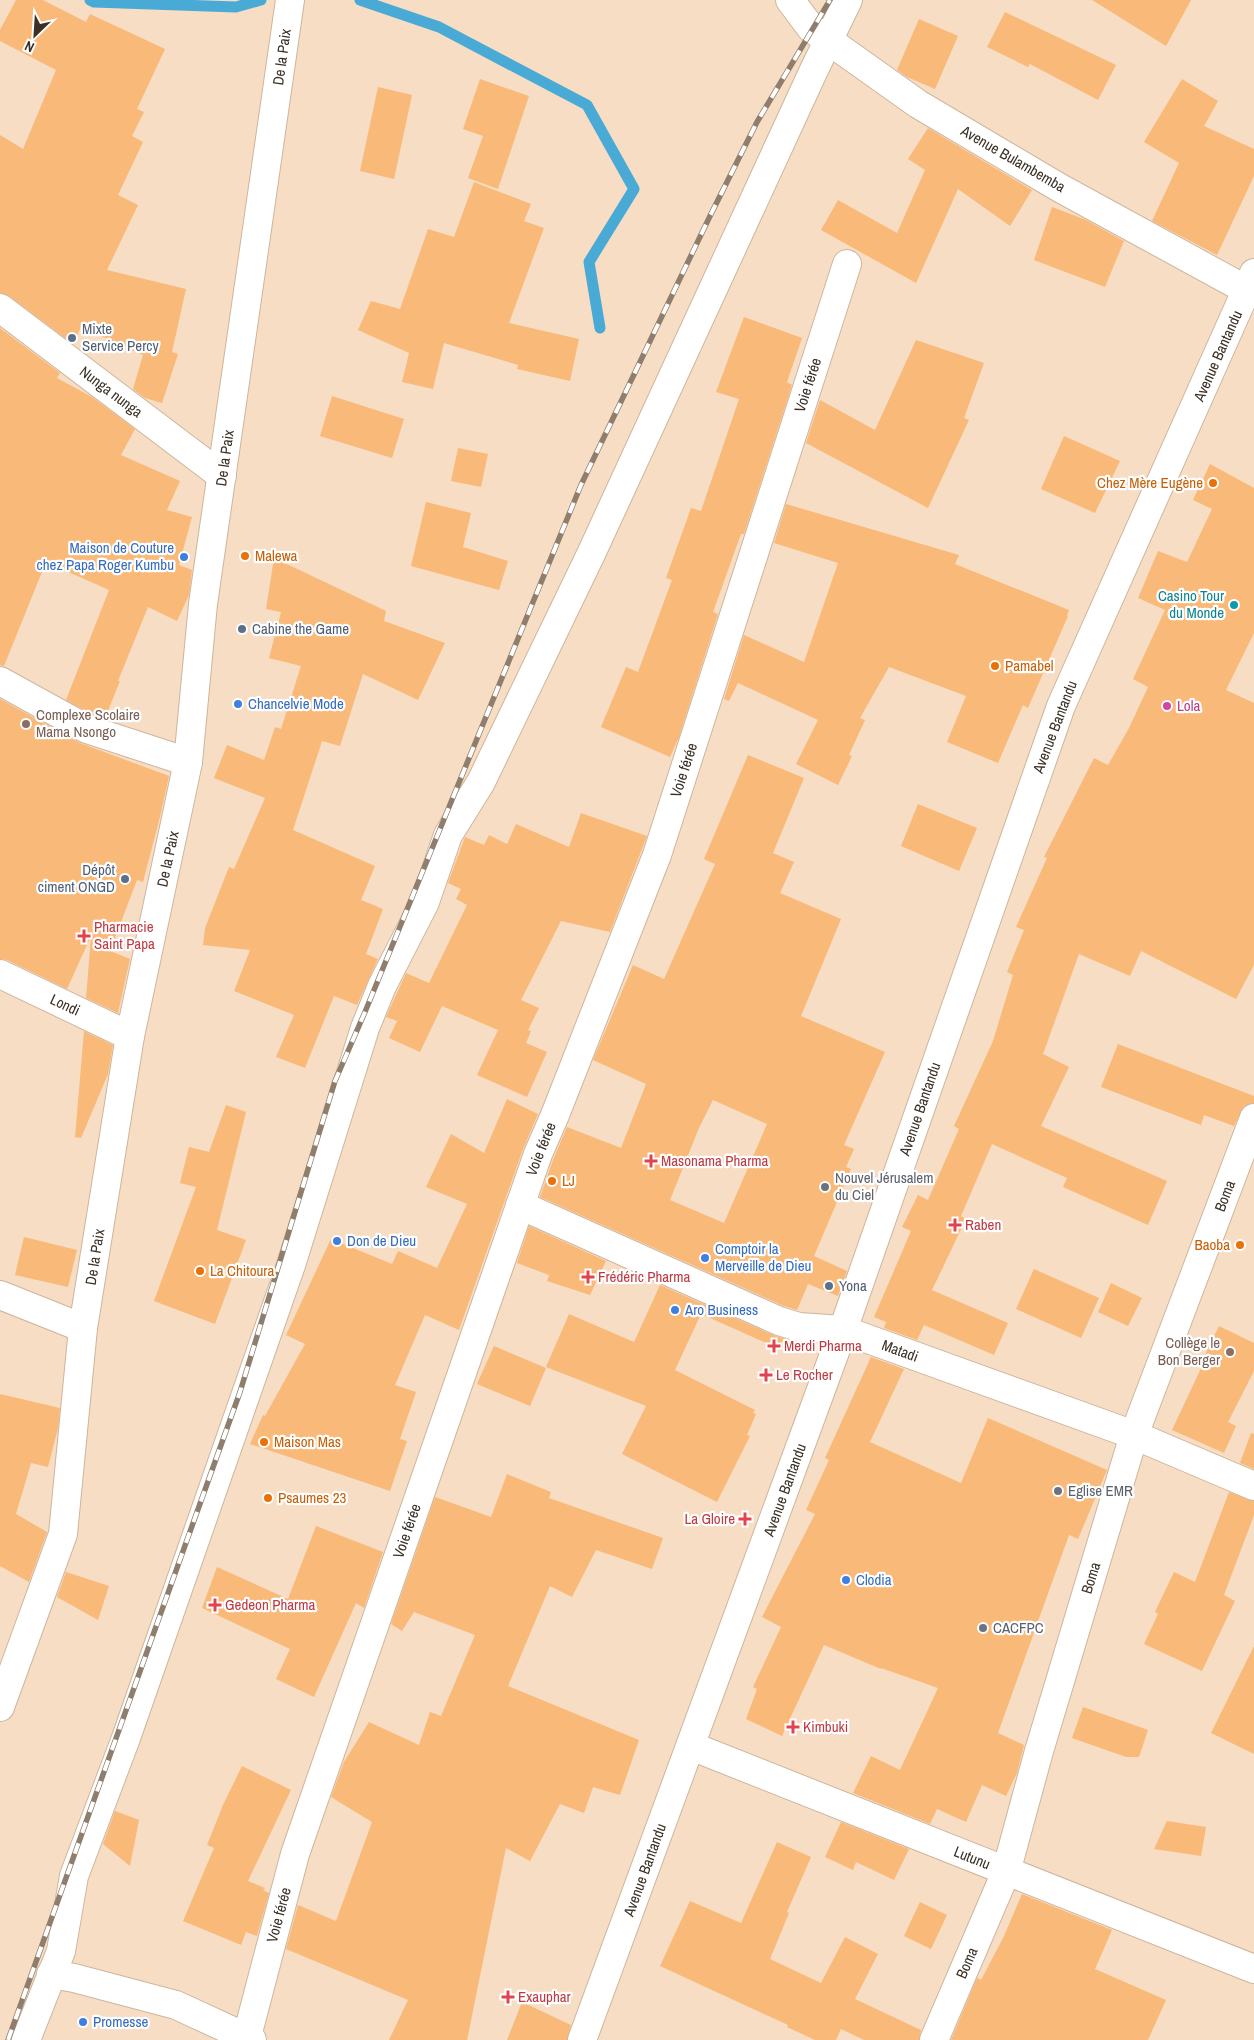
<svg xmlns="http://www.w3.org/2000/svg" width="1254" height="2040" font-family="'Archivo Narrow',sans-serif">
	<rect width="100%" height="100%" fill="#f7ddc4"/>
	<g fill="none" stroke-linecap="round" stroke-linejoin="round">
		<g stroke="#49aad6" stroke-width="11">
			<polyline points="90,0 94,2 236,7 261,0"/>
			<polyline points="360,0 439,27 587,105 634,189 589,262 600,328"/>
		</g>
	</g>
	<g fill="#f9b978" fill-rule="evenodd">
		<polygon points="16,0 43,0 86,22 90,14 165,49 137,109 144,112 132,136 143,142 118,195 138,205 107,270 186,289 172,352 178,354 162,403 145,398 133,389 143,355 81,327 73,344 9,296 0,293 0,135 23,149 56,70 0,41 0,30"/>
		<polygon points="1092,0 1191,0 1166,46"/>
		<polygon points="1005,12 1116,65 1098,100 1030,64 1028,67 987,47"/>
		<polygon points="919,19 958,36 935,89 907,77 897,70"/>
		<polygon points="480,79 529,96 498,189 468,178 483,136 463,129"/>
		<polygon points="1182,79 1218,101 1204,126 1254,149 1254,176 1217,255 1152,221 1179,163 1144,142"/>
		<polygon points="378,87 412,95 394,179 360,171"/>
		<polygon points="928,128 1032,190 1010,226 958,189 916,283 821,230 838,200 897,233 925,170 908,159"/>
		<polygon points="474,182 531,204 524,221 544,228 509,323 579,339 570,381 517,369 518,365 444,343 433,389 402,382 409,353 358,330 371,301 400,309 428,229 454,237"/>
		<polygon points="1052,207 1086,220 1124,241 1105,287 1034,260"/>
		<polygon points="744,317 802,338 787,382 792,385 744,534 741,534 713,612 718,614 679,737 670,757 601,727 626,667 638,672 672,580 666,578 691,508 701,511 739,399 716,392"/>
		<polygon points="0,328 60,373 57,378 92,397 135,429 121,455 180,481 167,510 192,517 179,565 192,570 189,595 177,621 148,607 118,681 120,681 105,718 93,715 66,700 109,590 46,562 4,666 0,665"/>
		<polygon points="916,340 984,363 964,418 969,420 928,508 806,443 820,400 875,430"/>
		<polygon points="332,396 404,419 392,458 320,436"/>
		<polygon points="1064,436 1120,461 1095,513 1041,489"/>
		<polygon points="458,448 488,454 481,487 451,481"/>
		<polygon points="1210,464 1254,488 1254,633 1226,690 1254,703 1254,965 1236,999 1141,951 1130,976 1079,954 1043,1054 1069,1067 1041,1126 1167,1181 1148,1225 1063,1187 1067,1178 992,1144 961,1216 966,1219 932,1290 1008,1323 994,1355 924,1325 917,1340 884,1328 886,1322 874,1317 911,1231 902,1227 918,1195 928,1200 959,1129 954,1126 993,1041 1013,975 1007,972 1024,930 1016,927 1047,858 1044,857 1094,758 1108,765 1129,728 1148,687 1133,679 1165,610 1138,598 1158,551 1187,562 1212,509 1193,500"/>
		<polygon points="426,502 471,513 463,547 508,561 499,590 411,566"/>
		<polygon points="786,504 959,555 955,564 1069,610 1067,616 1068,616 1028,708 1023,705 998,763 947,742 966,696 889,667 860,718 865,720 849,755 852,756 838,785 796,764 818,720 738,683 729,701 724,699 744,635 804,662 838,563 774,543"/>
		<polygon points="274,558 386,611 384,621 445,643 418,700 363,674 340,746 322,741 293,830 375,866 361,900 383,909 366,954 378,959 357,1005 334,996 305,1068 276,1057 294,1015 234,991 250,950 203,945 205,928 229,867 234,869 265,798 214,778 227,745 264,760 275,727 281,729 301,666 269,658 281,612 266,609"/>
		<polygon points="0,699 80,743 169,776 160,817 143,882 137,880 110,951 130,959 118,1013 86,998 91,936 67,989 7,960 0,959"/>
		<path d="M748,755L804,778L773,853L794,862L780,893L841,919L801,1016L885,1052L844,1145L854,1149L846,1167L851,1169L814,1256L847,1271L838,1296L808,1284L797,1310L784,1306L540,1197L553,1160L567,1127L621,1148L646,1084L593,1060L633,965L664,979L715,864L704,859ZM713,1100L767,1124L724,1223L670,1200L699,1128Z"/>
		<polygon points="918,804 977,828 959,871 901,846"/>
		<polygon points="581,813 647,836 610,932 561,921 521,1000 539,1008 528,1030 531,1031 526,1043 547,1052 527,1097 477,1075 498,1030 442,1006 420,1052 389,1038 397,1021 386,1017 406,973 429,983 467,905 456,899 461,889 448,883 465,837 484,845 489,835 507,844 516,824 569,847"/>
		<polygon points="84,1031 113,1045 108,1074 81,1138 75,1137"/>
		<polygon points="1118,1044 1254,1096 1254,1103 1244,1106 1234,1126 1204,1115 1201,1125 1101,1087"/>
		<polygon points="507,1099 538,1114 523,1149 459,1330 425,1315 395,1385 416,1392 400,1439 407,1441 390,1491 250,1444 263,1415 265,1416 305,1344 286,1335 331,1239 392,1264 398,1251 437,1268 467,1204 426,1187 451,1134 484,1153"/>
		<polygon points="226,1105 246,1112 217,1230 246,1240 215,1324 154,1301 196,1187 180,1183 189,1147 209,1152"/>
		<polygon points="529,1226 606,1261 590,1295 547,1281 549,1275 517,1263"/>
		<polygon points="24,1237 77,1250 68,1287 15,1275"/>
		<polygon points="1034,1269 1099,1298 1081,1338 1016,1309"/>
		<polygon points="1111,1283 1142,1298 1128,1326 1098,1312"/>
		<polygon points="660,1285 773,1335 786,1339 782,1350 701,1314 675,1370 755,1410 753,1413 756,1414 747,1435 750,1436 717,1502 622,1454 646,1406 546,1367 569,1314 634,1342"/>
		<polygon points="1219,1326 1254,1343 1254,1371 1228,1422 1236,1426 1224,1453 1172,1430 1204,1362 1202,1361"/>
		<polygon points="494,1346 546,1368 530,1406 477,1384"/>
		<polygon points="871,1357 904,1369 870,1442 961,1483 988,1418 1107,1470 1078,1539 1069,1535 998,1733 1024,1745 1017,1773 1006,1796 982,1785 966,1822 937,1809 930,1824 853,1793 871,1756 900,1770 938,1688 881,1668 881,1669 824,1645 782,1736 746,1719 757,1689 753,1687 781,1627 762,1617 815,1514 806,1510 829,1460 825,1458"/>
		<polygon points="0,1394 60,1408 58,1428 48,1467 31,1463 16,1514 47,1532 29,1582 0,1566"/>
		<polygon points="1251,1433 1254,1434 1254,1469 1240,1463"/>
		<polygon points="507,1474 551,1492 549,1498 663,1538 652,1569 596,1550 572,1597 550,1586 508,1686 639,1740 620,1795 593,1787 584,1813 560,1804 530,1861 506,1848 467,2040 389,2040 408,2000 286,1949 298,1905 336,1921 372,1822 331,1797 344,1762 369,1722 419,1745 430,1712 441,1716 475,1635 414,1612 402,1631 391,1624 435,1497 491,1517"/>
		<polygon points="1229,1492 1254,1501 1254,1515 1224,1595 1235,1601 1202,1671 1144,1644 1158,1614 1155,1612 1174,1572 1195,1582"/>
		<polygon points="316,1526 383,1552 364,1608 356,1603 314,1697 276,1679 290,1649 202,1608 217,1567 288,1599"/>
		<polygon points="66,1572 109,1586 98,1620 57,1597"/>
		<polygon points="1254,1646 1254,1754 1211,1733"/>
		<polygon points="1083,1707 1148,1730 1139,1757 1126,1757 1072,1738"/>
		<polygon points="242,1766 291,1790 248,1881 265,1888 263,1890 269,1893 257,1936 246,1932 241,1945 183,1921 214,1848 207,1845 223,1805"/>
		<polygon points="115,1811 139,1820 130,1866 103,1844"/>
		<polygon points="1167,1821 1206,1827 1201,1856 1154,1849"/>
		<polygon points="841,1822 909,1849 894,1880 856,1862 853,1870 825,1857"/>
		<polygon points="777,1842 811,1857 787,1912 789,1913 770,1959 821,1983 845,1937 878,1954 855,1999 921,2030 919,2040 864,2040 841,2029 836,2040 815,2040 787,2027 788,2025 660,1966 690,1901 741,1923"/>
		<polygon points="1022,1894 1112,1930 1095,1969 1166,2000 1148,2040 951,2040 977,1978 981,1980 1004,1936"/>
		<polygon points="920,1902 947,1915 931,1949 904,1936"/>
		<polygon points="522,2002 571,2025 567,2040 507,2040"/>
	</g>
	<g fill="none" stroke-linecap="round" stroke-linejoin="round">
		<g stroke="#ceb59c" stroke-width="30">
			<g id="minor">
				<polyline points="790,0 811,28 918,104 1060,188 1254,294"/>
				<polyline points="0,308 222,476"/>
				<polyline points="0,681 87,729 188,762"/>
				<polyline points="0,974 130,1036"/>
				<polyline points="520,1205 779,1321 799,1327 843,1330 1134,1435 1254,1486"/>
				<polyline points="0,1295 83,1328"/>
				<polyline points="0,1707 63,1534 83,1328 130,1036 188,762 203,604 290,0"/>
				<polyline points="691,1746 1254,1969"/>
				<polyline points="51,1974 74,1978 176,2005 252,2040"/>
				<polyline points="26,2040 61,1951 74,1876 126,1738 291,1265 365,1028 382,986 425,902 448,835 481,782 591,554 813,72 848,0"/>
				<polyline points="246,2040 295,1854 538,1154 555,1115 657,855 847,264"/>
				<polyline points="582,2040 843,1330 1061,706 1254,273"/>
				<polyline points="934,2040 1006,1872 1039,1751 1134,1435 1254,1118"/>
			</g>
		</g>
		<use href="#minor" stroke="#fff" stroke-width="28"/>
		<g stroke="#8f7e6d" stroke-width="5.5">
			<polyline id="rail" points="8,2040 240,1392 335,1081 365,1012 581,485 710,216 757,122 830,0"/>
		</g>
		<use href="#rail" stroke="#fff" stroke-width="4" stroke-dasharray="11" stroke-linecap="butt"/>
	</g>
	<g fill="#5c6f8a" stroke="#fff" stroke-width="2">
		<circle cx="72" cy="338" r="5"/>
		<circle cx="242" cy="629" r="5"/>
		<circle cx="125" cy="879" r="5"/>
		<circle cx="829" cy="1286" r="5"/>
	</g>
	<g fill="#e8710a" stroke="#fff" stroke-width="2">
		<circle cx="1213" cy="483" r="5"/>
		<circle cx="245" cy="556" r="5"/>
		<circle cx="995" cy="666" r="5"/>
		<circle cx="552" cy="1181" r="5"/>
		<circle cx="1240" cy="1245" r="5"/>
		<circle cx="200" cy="1271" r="5"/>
		<circle cx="264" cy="1442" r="5"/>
		<circle cx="268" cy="1498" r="5"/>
	</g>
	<g fill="#3f7fe0" stroke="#fff" stroke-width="2">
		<circle cx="184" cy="557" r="5"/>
		<circle cx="238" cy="704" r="5"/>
		<circle cx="337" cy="1241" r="5"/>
		<circle cx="705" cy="1258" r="5"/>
		<circle cx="675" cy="1310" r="5"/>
		<circle cx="846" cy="1580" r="5"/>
		<circle cx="83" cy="2022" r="5"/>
	</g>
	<circle fill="#0f9aa8" stroke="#fff" stroke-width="2" cx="1234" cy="605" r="5"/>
	<circle fill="#d1479c" stroke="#fff" stroke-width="2" cx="1167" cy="706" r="5"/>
	<g fill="#8d6e63" stroke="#fff" stroke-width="2">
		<circle cx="26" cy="724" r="5"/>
		<circle cx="1230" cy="1352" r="5"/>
	</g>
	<g fill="#e0444e" stroke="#fff" stroke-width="2">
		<path d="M81.5 928.5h5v5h5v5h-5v5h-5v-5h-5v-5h5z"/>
		<path d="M648.5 1153.5h5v5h5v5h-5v5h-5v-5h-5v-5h5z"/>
		<path d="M952.5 1217.5h5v5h5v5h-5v5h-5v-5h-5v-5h5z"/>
		<path d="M585.5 1269.5h5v5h5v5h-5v5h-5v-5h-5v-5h5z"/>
		<path d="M771.5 1338.5h5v5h5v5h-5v5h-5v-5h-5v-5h5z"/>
		<path d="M763.5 1367.5h5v5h5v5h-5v5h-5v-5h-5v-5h5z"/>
		<path d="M742.5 1511.5h5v5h5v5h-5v5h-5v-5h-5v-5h5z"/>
		<path d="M212.5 1597.5h5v5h5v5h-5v5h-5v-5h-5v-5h5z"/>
		<path d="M790.5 1719.5h5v5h5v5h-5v5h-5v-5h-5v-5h5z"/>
		<path d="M505.5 1989.5h5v5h5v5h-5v5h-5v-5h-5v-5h5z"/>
	</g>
	<g fill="#6b7280" stroke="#fff" stroke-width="2">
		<circle cx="825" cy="1187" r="5"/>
		<circle cx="1058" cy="1491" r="5"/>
		<circle cx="983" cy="1628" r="5"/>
	</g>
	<g text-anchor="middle" stroke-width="4.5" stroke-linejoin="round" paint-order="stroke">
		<g font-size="15" fill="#3a3026" stroke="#fff">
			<text transform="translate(282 57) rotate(-82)" y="5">De la Paix</text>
			<text transform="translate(1013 159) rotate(30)" y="5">Avenue Bulambemba</text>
			<text transform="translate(1218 356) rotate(-66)" y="5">Avenue Bantandu</text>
			<text transform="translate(808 385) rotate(-72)" y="5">Voie férée</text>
			<text transform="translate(111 392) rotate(37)" y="5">Nunga nunga</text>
			<text transform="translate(225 458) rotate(-82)" y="5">De la Paix</text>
			<text transform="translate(1055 727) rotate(-69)" y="5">Avenue Bantandu</text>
			<text transform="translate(684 770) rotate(-72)" y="5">Voie férée</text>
			<text transform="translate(168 859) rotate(-78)" y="5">De la Paix</text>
			<text transform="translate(65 1005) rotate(25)" y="5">Londi</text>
			<text transform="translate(920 1109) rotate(-71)" y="5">Avenue Bantandu</text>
			<text transform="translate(541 1149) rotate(-68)" y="5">Voie férée</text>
			<text transform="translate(1225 1196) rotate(-69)" y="5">Boma</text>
			<text transform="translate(95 1257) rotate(-81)" y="5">De la Paix</text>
			<text transform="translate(900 1351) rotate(20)" y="5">Matadi</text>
			<text transform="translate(785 1490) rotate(-70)" y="5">Avenue Bantandu</text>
			<text transform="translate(407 1531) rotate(-71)" y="5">Voie férée</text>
			<text transform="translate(1091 1578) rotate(-73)" y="5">Boma</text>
			<text transform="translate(972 1858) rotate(22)" y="5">Lutunu</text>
			<text transform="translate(645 1870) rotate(-70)" y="5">Avenue Bantandu</text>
			<text transform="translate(279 1915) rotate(-75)" y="5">Voie férée</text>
			<text transform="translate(967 1963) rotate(-67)" y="5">Boma</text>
		</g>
		<g font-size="15" fill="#4e5e75" stroke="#fff" text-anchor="start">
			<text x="82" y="334">Mixte<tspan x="82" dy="17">Service Percy</tspan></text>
			<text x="252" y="634">Cabine the Game</text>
			<text x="115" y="875" text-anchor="end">Dépôt<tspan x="115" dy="17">ciment ONGD</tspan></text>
			<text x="839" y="1291">Yona</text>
		</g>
		<g font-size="15" fill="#c56008" stroke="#fff" text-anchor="start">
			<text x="1203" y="488" text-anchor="end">Chez Mère Eugène</text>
			<text x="255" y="561">Malewa</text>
			<text x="1005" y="671">Pamabel</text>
			<text x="562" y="1186">LJ</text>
			<text x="1230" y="1250" text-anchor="end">Baoba</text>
			<text x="210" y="1276">La Chitoura</text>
			<text x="274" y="1447">Maison Mas</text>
			<text x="278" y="1503">Psaumes 23</text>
		</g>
		<g font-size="15" fill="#366cbe" stroke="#fff" text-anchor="start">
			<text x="174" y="553" text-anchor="end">Maison de Couture<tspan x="174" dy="17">chez Papa Roger Kumbu</tspan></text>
			<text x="248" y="709">Chancelvie Mode</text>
			<text x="347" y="1246">Don de Dieu</text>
			<text x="715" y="1254">Comptoir la<tspan x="715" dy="17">Merveille de Dieu</tspan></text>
			<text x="685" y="1315">Aro Business</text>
			<text x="856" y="1585">Clodia</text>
			<text x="93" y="2027">Promesse</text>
		</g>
		<g font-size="15" fill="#0d838f" stroke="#fff" text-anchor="end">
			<text x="1224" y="601">Casino Tour<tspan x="1224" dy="17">du Monde</tspan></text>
		</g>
		<g font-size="15" fill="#b23c85" stroke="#fff" text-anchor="start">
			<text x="1177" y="711">Lola</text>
		</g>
		<g font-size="15" fill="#785e54" stroke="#fff" text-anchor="start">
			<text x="36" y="720">Complexe Scolaire<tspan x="36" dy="17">Mama Nsongo</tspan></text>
			<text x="1220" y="1348" text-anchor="end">Collège le<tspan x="1220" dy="17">Bon Berger</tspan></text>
		</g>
		<g font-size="15" fill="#be3a42" stroke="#fff" text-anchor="start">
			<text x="94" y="932">Pharmacie<tspan x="94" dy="17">Saint Papa</tspan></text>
			<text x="661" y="1166">Masonama Pharma</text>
			<text x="965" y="1230">Raben</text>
			<text x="598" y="1282">Frédéric Pharma</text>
			<text x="784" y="1351">Merdi Pharma</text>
			<text x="776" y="1380">Le Rocher</text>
			<text x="735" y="1524" text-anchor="end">La Gloire</text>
			<text x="225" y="1610">Gedeon Pharma</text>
			<text x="803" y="1732">Kimbuki</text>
			<text x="518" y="2002">Exauphar</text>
		</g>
		<g font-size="15" fill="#5b616d" stroke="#fff" text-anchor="start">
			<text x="835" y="1183">Nouvel Jérusalem<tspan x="835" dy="17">du Ciel</tspan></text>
			<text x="1068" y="1496">Eglise EMR</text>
			<text x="993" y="1633">CACFPC</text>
		</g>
	</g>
	<g transform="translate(35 35) rotate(205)" stroke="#ffffff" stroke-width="4" paint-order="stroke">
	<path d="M0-4L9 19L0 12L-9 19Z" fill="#3a3026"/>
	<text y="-8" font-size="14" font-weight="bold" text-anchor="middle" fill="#3a3026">N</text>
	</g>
</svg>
